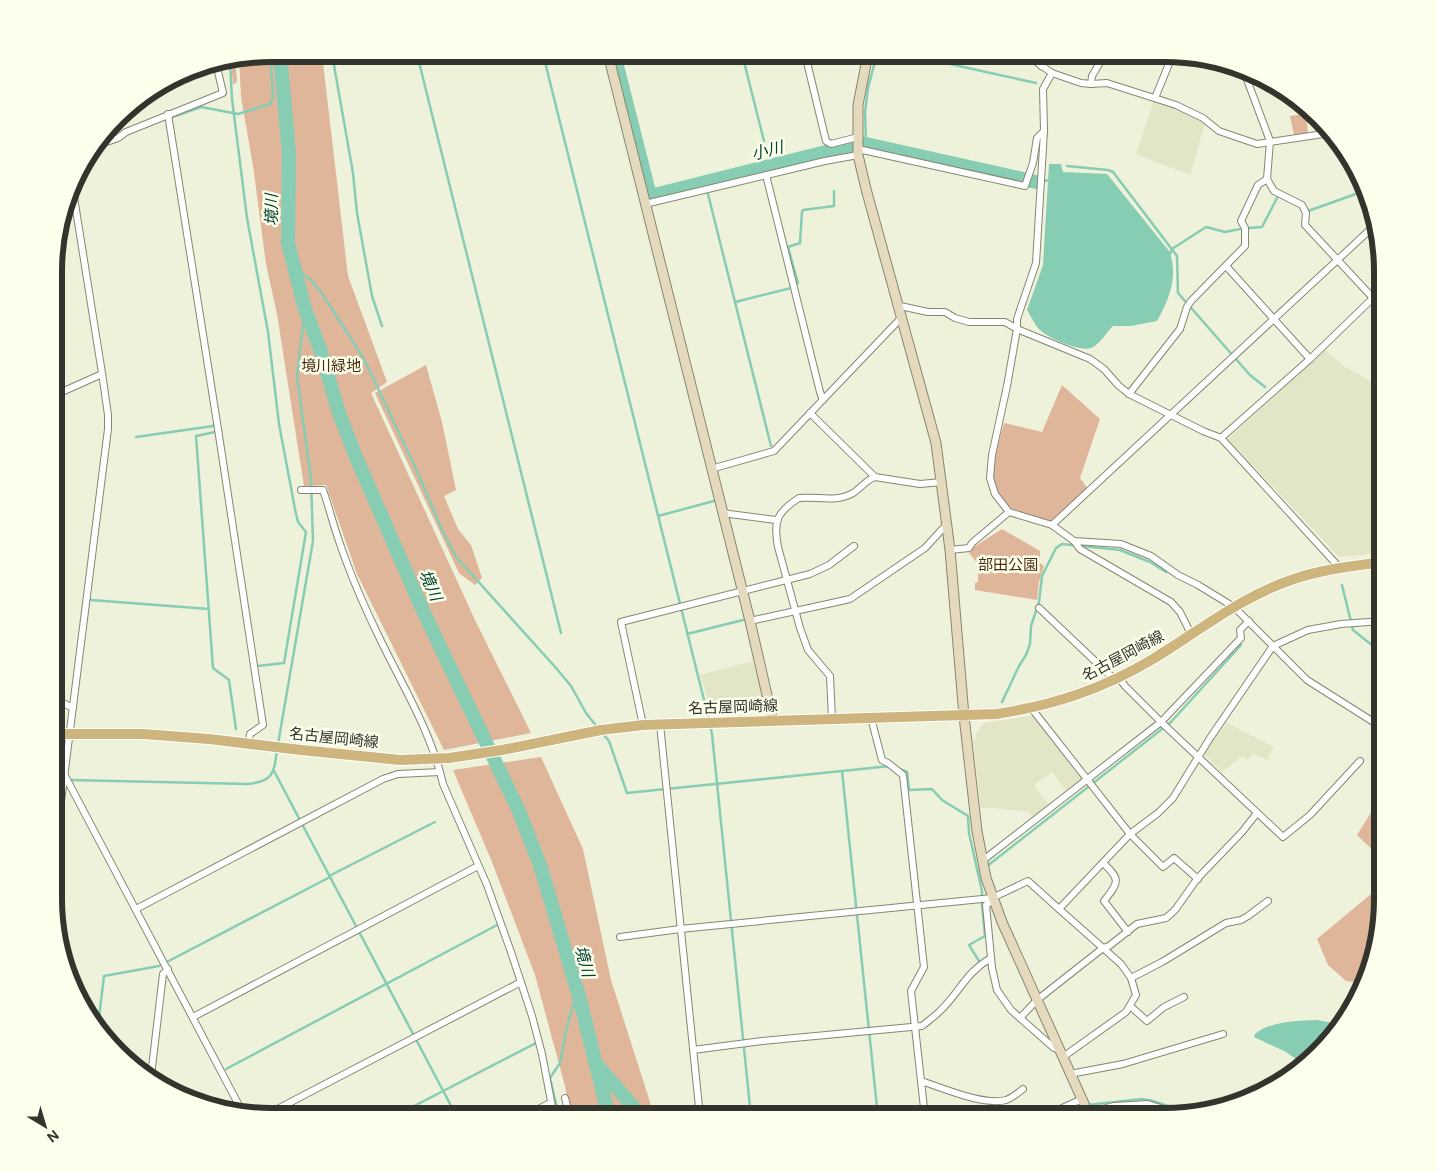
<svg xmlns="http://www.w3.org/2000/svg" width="1437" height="1171" font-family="'DM Sans','Noto Sans JP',sans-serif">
	<rect width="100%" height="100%" fill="#eff2da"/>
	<g fill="#e2e6c7">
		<polygon points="1154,100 1202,120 1205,124 1190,175 1136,154"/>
		<polygon points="1325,350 1345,367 1383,388 1383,553 1339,557 1228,439"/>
		<polygon points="753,661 763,699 757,708 711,709 700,675"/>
		<polygon points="1035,715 1085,780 1068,793 1052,772 1034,785 1050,807 1034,819 1029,812 994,808 981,808 973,740 976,739 976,734 984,723"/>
		<polygon points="1227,723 1274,747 1267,760 1253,754 1248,760 1242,756 1222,772 1204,754 1214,738"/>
	</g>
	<g fill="#dfb69a">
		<polygon points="272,54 322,54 348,276 387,382 371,393 475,620 531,733 444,750 357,574 326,485 304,486 277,314 266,264 253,166 241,97 239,59"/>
		<polygon points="235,60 237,79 236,83 233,84 231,61"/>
		<polygon points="1306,114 1308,133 1294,135 1290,116"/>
		<polygon points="426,365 442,422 456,490 444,496 458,529 471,545 482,578 475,585 459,573 375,393"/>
		<polygon points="1383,368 1383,385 1371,378"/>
		<path d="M1062,385L1100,419L1080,478L1088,489L1050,521C1039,517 1024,515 1013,509C981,492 997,450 1004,423L1042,432Z"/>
		<polygon points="1002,529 1040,551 1040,563 1044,566 1039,582 1037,600 975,590 975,583 978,582 978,564 969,553 974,547"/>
		<polygon points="541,757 583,849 611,980 650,1102 652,1117 571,1117 565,1086 535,975 492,862 453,770"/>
		<polygon points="1379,800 1383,801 1383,860 1357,835"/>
		<polygon points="1383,884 1383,914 1367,983 1346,981 1328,965 1317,939"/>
	</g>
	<g fill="#86cdb3">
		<path d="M1049,164H1061L1063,172L1107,174L1169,251C1179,275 1169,300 1157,321L1131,326H1113C1107,332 1099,345 1091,348C1080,352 1048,338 1040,330C1034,324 1031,316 1027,310L1043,265Z"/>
		<path d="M1317,1020L1339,1024L1320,1053L1303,1064L1286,1052L1254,1037L1255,1034C1270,1021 1298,1021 1317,1020Z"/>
	</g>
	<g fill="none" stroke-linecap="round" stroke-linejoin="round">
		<g stroke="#86cdb3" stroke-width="2.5">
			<polyline points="332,54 353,173 357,213 372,296 382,326"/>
			<polyline points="417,54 561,633"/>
			<polyline points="543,54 709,720"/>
			<polyline points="742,54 764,141"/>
			<polyline points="904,54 1036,83"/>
			<polyline points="230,61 232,99 247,218 268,332 279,424 295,509 298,522 306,532 284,663 258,666"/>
			<polyline points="170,118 201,107 238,114 270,104 273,97 271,65 280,57"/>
			<polyline points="866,144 865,112 868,88 877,54"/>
			<polyline points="1067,166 1108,170 1113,172 1177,256 1178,293 1250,375 1265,387"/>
			<polyline points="705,182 771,446"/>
			<polyline points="1036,182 1050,180"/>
			<polyline points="1308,211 1367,190"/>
			<polyline points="1248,228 1262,227 1277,198"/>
			<polyline points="1170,254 1172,249 1206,227 1225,232 1240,229"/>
			<polyline points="295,269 309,278 321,292 364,359 417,471 443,532 457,558 556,668 571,686 586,713 598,728"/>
			<polyline points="735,302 791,288 798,283 788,247 800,243 802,212 803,210 834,206 834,191"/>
			<polyline points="215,432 196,436 213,668 229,680 236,729"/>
			<polyline points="136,437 213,426 215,423"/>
			<polyline points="658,516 714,501"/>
			<polyline points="1342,585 1353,630 1383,654"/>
			<polyline points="91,600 209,609"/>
			<polyline points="687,634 743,620"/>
			<polyline points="1002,702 1019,666 1026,655 1030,644 1031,626 1039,602 1042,576 1056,548 1062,544 1120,550 1150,562 1166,572"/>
			<polyline points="710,725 712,734 751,1117"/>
			<polyline points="603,734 609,741 627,793 890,766"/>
			<polyline points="278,744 313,541 311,479 297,376 305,309"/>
			<polyline points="900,769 907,772 909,790 932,789 942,800 968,816 969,833 982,891 982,905 985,936 969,945 979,961"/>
			<polyline points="274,771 457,1117"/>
			<polyline points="842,771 878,1117"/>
			<path d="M69,780L248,784C274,781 274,773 277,749"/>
			<polyline points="54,804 56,780 63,780"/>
			<polyline points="986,867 1171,722 1241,645"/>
			<polyline points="329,876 435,822"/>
			<polyline points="98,1026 104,976 159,966 330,877"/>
			<polyline points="226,1069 499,924"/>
			<polyline points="1229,1104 1255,1091 1273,1077 1279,1080"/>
			<polyline points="1087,1105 1142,1099 1153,1101 1188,1113"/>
			<polyline points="393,1117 536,1043"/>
			<polyline points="559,1117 550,1078 560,1063 566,1031 577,990"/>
			<polyline points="1057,1117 1082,1107"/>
		</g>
		<g stroke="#86cdb3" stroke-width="14">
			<polyline points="280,54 289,153 288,243 305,309 320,349 339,413 356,457 424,613 518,809 540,865 579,996 609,1117"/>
			<polyline points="614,54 650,196 850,146 866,144 1036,182"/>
			<polyline points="598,1066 642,1117"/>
		</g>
		<g stroke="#858771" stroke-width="8">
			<g id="street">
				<polyline points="805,54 826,141 831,144 858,137"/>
				<polyline points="1025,54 1052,73 1081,83 1091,84 1107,83 1176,105 1203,118 1219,131 1257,144 1330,133"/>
				<polyline points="1041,66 1049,54"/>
				<polyline points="1052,73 1043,89 1044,131 1036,263 1017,319 1017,329 1007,386 992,455 990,478 995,494 1009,512 1052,525 1074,541 1121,544 1151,556 1178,575 1198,585 1234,607 1307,680 1383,728"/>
				<polyline points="1091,84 1092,76 1105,54"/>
				<polyline points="1155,98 1173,54"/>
				<polyline points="168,114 218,429 263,725 250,734 248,744"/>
				<polyline points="98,145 118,138 126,132 223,93 216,63"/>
				<polyline points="858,149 1025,186 1033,163 1037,138 1044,131"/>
				<polyline points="766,175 820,392 823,400"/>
				<polyline points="645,204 825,161 858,155"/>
				<polyline points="1226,266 1310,359"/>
				<polyline points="900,306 928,312 945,312 955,318 969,322 1005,322 1017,329 1090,359 1104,369 1118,385 1129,394 1203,431 1221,438 1339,567"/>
				<polyline points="1129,394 1180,329 1187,307 1191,301 1245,246 1245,228 1241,221 1258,185 1267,179"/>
				<polyline points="55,395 102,374"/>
				<polyline points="810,413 875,477 920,484 942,482"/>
				<polyline points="1221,438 1310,359 1373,298 1305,225 1306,213 1302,205 1274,191 1267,179 1270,141 1243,69"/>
				<polyline points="711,469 774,451 902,317"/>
				<path d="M301,490H323C329,507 333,524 339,541C350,574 364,606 379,637C402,685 431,731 443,784L487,885L511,952L532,1016L542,1054L554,1117"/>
				<polyline points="722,513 776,520"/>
				<polyline points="1052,525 1374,226"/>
				<polyline points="1074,541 1080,549 1171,602 1180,612 1191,634"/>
				<polyline points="950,550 969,548 972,543 1009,512"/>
				<polyline points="1039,608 1115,680"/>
				<polyline points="750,621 850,599 925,548 947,524"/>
				<polyline points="1119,678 1125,686 1161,722 1283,837 1310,815 1360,761"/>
				<polyline points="55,694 61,702 73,708"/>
				<polyline points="1032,709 1130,834 1163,867 1174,858 1198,879"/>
				<polyline points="871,718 882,760 888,763 903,775 924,967 911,991 925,1117"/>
				<path d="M832,719L830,676L808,650L800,628L778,547C773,521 777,512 799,498C817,496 836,503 853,493C861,488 866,480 875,477"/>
				<polyline points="660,724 700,1117"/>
				<polyline points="643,725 621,622 810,574 829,565 854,546"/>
				<polyline points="64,774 243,1113"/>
				<polyline points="54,857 108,429 108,415 102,373 73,191"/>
				<polyline points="982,861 1161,722 1241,638 1240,630 1249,621"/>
				<path d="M1103,863C1122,880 1118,883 1104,901L1128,932"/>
				<polyline points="993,900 986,905 992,968 997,990 1011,1010 1054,1048 1059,1049"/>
				<polyline points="136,909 383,779 398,774 440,772"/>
				<polyline points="620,937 680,929 992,898 1028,881 1059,909"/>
				<polyline points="1131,978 1162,962 1226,923 1241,920 1248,916 1268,901"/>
				<polyline points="1130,1006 1147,1021 1164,1007 1184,997"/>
				<polyline points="193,1017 478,866"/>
				<polyline points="1020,1018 1037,1000 1103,948 1109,946 1137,924 1166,918 1175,910 1197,879 1242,832 1257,813"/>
				<path d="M693,1050L762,1041L922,1026C928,1021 935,1016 940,1011C960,992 965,973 991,958"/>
				<polyline points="1063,1057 1126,1012 1136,995 1131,978 1121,964 1059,909 1130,834 1158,813 1173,798 1210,738 1273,646 1308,630 1341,624 1383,621"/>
				<polyline points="1070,1074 1123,1064 1223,1034"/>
				<polyline points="151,1076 163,974 168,969"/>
				<path d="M921,1081C943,1088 983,1106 1006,1100C1012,1098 1018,1093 1023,1089"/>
				<polyline points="565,1098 570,1117"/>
				<polyline points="1244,1102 1263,1091"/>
				<polyline points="1088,1113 1114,1106 1148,1104 1179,1114"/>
				<polyline points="262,1117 521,982"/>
				<polyline points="523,1117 550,1103"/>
				<polyline points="1043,1117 1082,1099"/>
			</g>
		</g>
		<g stroke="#858771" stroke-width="11">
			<g id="secondary">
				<polyline points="608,54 750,621 773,721"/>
				<polyline points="868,54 858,105 858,155 866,189 936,443 950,550 964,716 977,831 986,878 1002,922 1090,1117"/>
			</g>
		</g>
		<g stroke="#fff" stroke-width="12">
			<path id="primary" d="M55,734H143L209,739L301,750L400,760L449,758L502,750L601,730L643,725L997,714C1054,705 1103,689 1153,659C1199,631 1242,596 1294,579C1323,569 1353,566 1383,562"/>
		</g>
		<use href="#street" stroke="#fff" stroke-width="6"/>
		<use href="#secondary" stroke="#e6dabe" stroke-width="9"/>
		<use href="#primary" stroke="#cdb57d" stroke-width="10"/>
	</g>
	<g text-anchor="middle" stroke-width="5" stroke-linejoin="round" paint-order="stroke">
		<g font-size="15" fill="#4e2b0e" stroke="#fcffec">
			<text x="331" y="371">境川緑地</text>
			<text x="1008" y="570">部田公園</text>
		</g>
		<g font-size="15" fill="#33342b" stroke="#fcffec">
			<text transform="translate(1123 656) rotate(-28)" y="5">名古屋岡崎線</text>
			<text transform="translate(733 707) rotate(-2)" y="5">名古屋岡崎線</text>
			<text transform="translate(334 738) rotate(6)" y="5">名古屋岡崎線</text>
		</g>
		<g font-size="16" font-style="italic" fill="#014231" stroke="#fcffec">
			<text transform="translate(767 150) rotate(-14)" y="6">小川</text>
			<text transform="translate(271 210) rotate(-90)" y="6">境川</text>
			<text transform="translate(431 585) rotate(66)" y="6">境川</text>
			<text transform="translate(585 961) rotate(75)" y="6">境川</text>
		</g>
	</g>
	<path d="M0 0H1437V1171H0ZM271 62H1165A209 209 0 0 1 1374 271V899A209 209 0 0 1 1165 1108H271A209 209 0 0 1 62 899V271A209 209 0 0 1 271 62Z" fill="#fcffec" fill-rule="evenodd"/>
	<path fill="none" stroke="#33342b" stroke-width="6" d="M271 62H1165A209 209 0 0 1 1374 271V899A209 209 0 0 1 1165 1108H271A209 209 0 0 1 62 899V271A209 209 0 0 1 271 62Z"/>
	<g transform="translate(45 1126) rotate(142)" stroke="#fcffec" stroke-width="4" paint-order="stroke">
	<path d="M0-4L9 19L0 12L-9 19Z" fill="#33342b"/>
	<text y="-8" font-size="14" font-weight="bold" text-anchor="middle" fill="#33342b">N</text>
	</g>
</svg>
